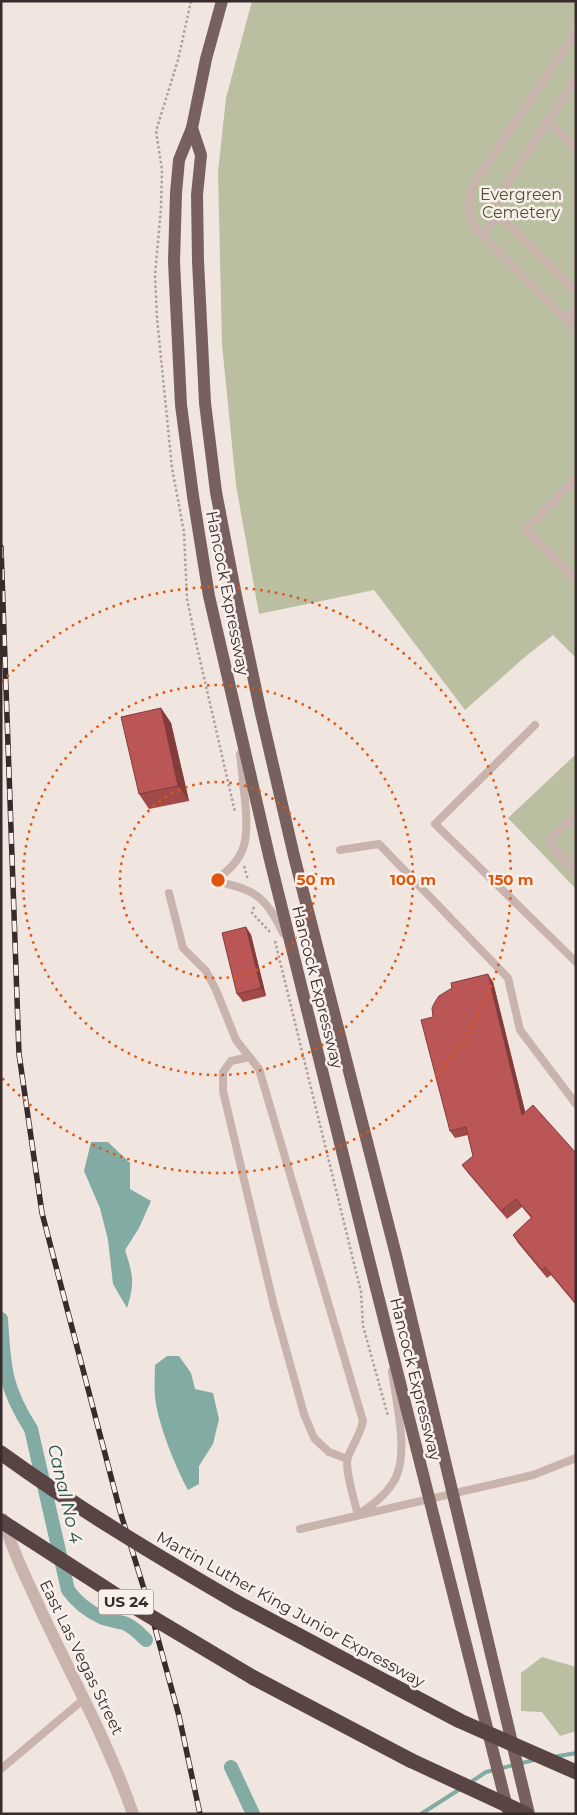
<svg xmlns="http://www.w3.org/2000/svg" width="577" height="1815" font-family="Montserrat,sans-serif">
	<rect width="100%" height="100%" fill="#f1e5e0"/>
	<g fill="#bbbfa1">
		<polygon points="252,1 576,1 576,24 571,30 576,25 576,658 553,635 526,656 465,710 374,590 259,614 236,485 222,344 218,172 226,98"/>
		<polygon points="576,754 576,889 508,818"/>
		<polygon points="542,1657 576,1667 576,1731 560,1736 542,1712 521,1711 521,1673"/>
	</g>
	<g fill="#82aba3">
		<path d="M91,1142H108L130,1163V1189L151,1201L139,1228L125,1250C133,1275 135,1282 127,1308L113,1284L108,1240L100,1208L84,1171Z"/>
		<path d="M167,1356H179L191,1373L195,1389L213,1393L219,1419L213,1444L199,1466V1484L188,1490C175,1466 158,1424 155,1397C154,1387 155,1376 155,1365Z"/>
	</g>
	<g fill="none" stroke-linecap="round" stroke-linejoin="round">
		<g stroke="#82aba3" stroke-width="4">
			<polyline points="553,1757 576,1753"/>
			<polyline points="468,1784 486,1772 534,1760"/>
			<polyline points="421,1814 460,1789"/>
		</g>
		<g stroke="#82aba3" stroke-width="14">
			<path d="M1,1319C4,1366 4,1387 31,1429L68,1590C76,1601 88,1611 101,1617C108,1620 116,1621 124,1623C132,1626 139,1633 146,1640"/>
			<polyline points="231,1767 253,1814"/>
		</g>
		<g stroke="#b49d97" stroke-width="2.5" stroke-dasharray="2.5 2.5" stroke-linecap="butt">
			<polyline points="191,1 178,60 156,131 162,170 161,208 155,275 157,318 172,468 184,532 187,599 197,647 235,812"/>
			<polyline points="244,866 248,880"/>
			<polyline points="254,907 252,913 270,932"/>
			<polyline points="275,941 361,1292 363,1326 388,1416"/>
		</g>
		<g stroke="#c8b3ad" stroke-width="8">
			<path d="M576,33L475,182C467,201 466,208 474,227L576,330"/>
			<polyline points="547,121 576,149"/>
			<polyline points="498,214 576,291"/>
			<polyline points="483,236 498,214 495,202 576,79"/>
			<polyline points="566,320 576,310"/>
			<polyline points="576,478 526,529 576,579"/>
			<polyline points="535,725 435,824 576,962"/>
			<polyline points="576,815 551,839 553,848 576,871"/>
			<polyline points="340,850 379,844 508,978 520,1030 576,1104"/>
			<path d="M213,881C248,860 249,837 245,800C243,785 242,769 240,754"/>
			<path d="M213,881C253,888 266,896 283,933"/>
			<path d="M169,893L183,948L206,971L216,990L236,1040L259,1069L363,1421C360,1435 353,1444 348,1457C344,1468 355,1503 358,1515C370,1506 384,1497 392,1484C411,1458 396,1403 392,1371"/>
			<polyline points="249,1057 231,1061 223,1072 223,1091 274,1306 304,1414 314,1438 329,1452 347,1459"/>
			<polyline points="300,1529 533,1475 576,1458"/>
			<polyline points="1,1769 84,1699"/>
		</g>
		<path stroke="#c8b3ad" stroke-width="12" d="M3,1519C12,1549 25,1576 38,1604C70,1674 108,1741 133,1814"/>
		<g stroke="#77605e" stroke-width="12">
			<polyline points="222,1 206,59 192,128 179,160 176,193 174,262 181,405 193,496 209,596 270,860 369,1260 508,1811"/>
			<polyline points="192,128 201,155 197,195 198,261 205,403 216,492 235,591 260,709 294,856 396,1255 529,1814"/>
		</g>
		<g stroke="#574443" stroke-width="15">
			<polyline points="238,1603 390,1684"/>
			<polyline points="254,1678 410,1760"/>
		</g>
		<g stroke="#372c2b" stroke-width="5.5">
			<polyline id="rail" points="1,547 19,1054 42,1213 120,1511 148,1602 179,1716 200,1814"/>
		</g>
		<use href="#rail" stroke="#f9f0ec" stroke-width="4" stroke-dasharray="11" stroke-linecap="butt"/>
		<g stroke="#574443" stroke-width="15">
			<path d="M1,1453C77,1508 157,1556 238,1603"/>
			<polyline points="1,1521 133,1606 254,1678"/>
			<polyline points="390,1684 460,1721 576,1772"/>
			<polyline points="410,1760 526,1814"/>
		</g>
	</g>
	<g fill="#a04a49">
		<polygon points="161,708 171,723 189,801 149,809 139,794"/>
		<polygon points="246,927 251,935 266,996 243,1002 237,994"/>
		<polygon points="493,982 525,1112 576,1153 576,1305 551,1275 547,1278 518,1243 513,1235 531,1218 522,1207 507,1219 468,1173 462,1165 473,1156 468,1135 455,1138 450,1131 433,1017 452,988"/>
	</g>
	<g fill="#823c3c">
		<polygon points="161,708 171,723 189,801 178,786"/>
		<polygon points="246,927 251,935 266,996 261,988"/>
		<polygon points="488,974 493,982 528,1123 522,1115"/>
	</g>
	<g fill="#ba5655" stroke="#823c3c">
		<polygon points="161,708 178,786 139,794 121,717"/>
		<polygon points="246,927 261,988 237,994 222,933"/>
		<polygon points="488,974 522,1115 533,1105 576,1153 576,1304 545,1267 542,1270 513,1235 532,1217 516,1199 501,1211 462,1165 473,1156 466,1127 450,1131 421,1020 433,1017 432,1008 435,1002 439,996 452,988 451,983"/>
	</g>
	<g fill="none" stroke="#df570e" stroke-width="2.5" stroke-dasharray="2.5 5">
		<circle cx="218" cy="880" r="98"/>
		<circle cx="218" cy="880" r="195"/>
		<path d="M2 682A293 293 0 1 1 2 1078"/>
	</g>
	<g text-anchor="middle" stroke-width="5" stroke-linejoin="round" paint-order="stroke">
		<rect fill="#f9f0ec" stroke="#716765" stroke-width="1" x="98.5" y="1589.5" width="55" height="25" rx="4"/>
		<g font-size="15" font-weight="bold" fill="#372c2b">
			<text x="126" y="1607">US 24</text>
		</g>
		<g font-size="16" fill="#4e5331" stroke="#f9f0ec">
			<text x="521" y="200">Evergreen<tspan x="521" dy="18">Cemetery</tspan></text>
		</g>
		<g font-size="16" fill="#372c2b" stroke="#f9f0ec">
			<text transform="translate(228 593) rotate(79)" y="6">Hancock Expressway</text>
			<text transform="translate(318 987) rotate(76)" y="6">Hancock Expressway</text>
			<text transform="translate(416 1379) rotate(76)" y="6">Hancock Expressway</text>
			<text transform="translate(291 1609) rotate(29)" y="6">Martin Luther King Junior Expressway</text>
			<text transform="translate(82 1657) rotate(64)" y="6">East Las Vegas Street</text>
		</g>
		<g font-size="18" font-style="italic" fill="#24554d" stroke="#f9f0ec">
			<text transform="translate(65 1494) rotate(77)" y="6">Canal No 4</text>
		</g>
	</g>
	<circle cx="218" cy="880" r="8" fill="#df570e" stroke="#f9f0ec" stroke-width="2.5"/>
	<g font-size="15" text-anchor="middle" font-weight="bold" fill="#df570e" stroke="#f9f0ec" stroke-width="5" stroke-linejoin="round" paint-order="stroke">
		<text x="316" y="885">50 m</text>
		<text x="413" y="885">100 m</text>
		<text x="511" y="885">150 m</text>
	</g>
	<rect width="577" height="1815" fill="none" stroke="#372c2b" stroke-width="5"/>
</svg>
